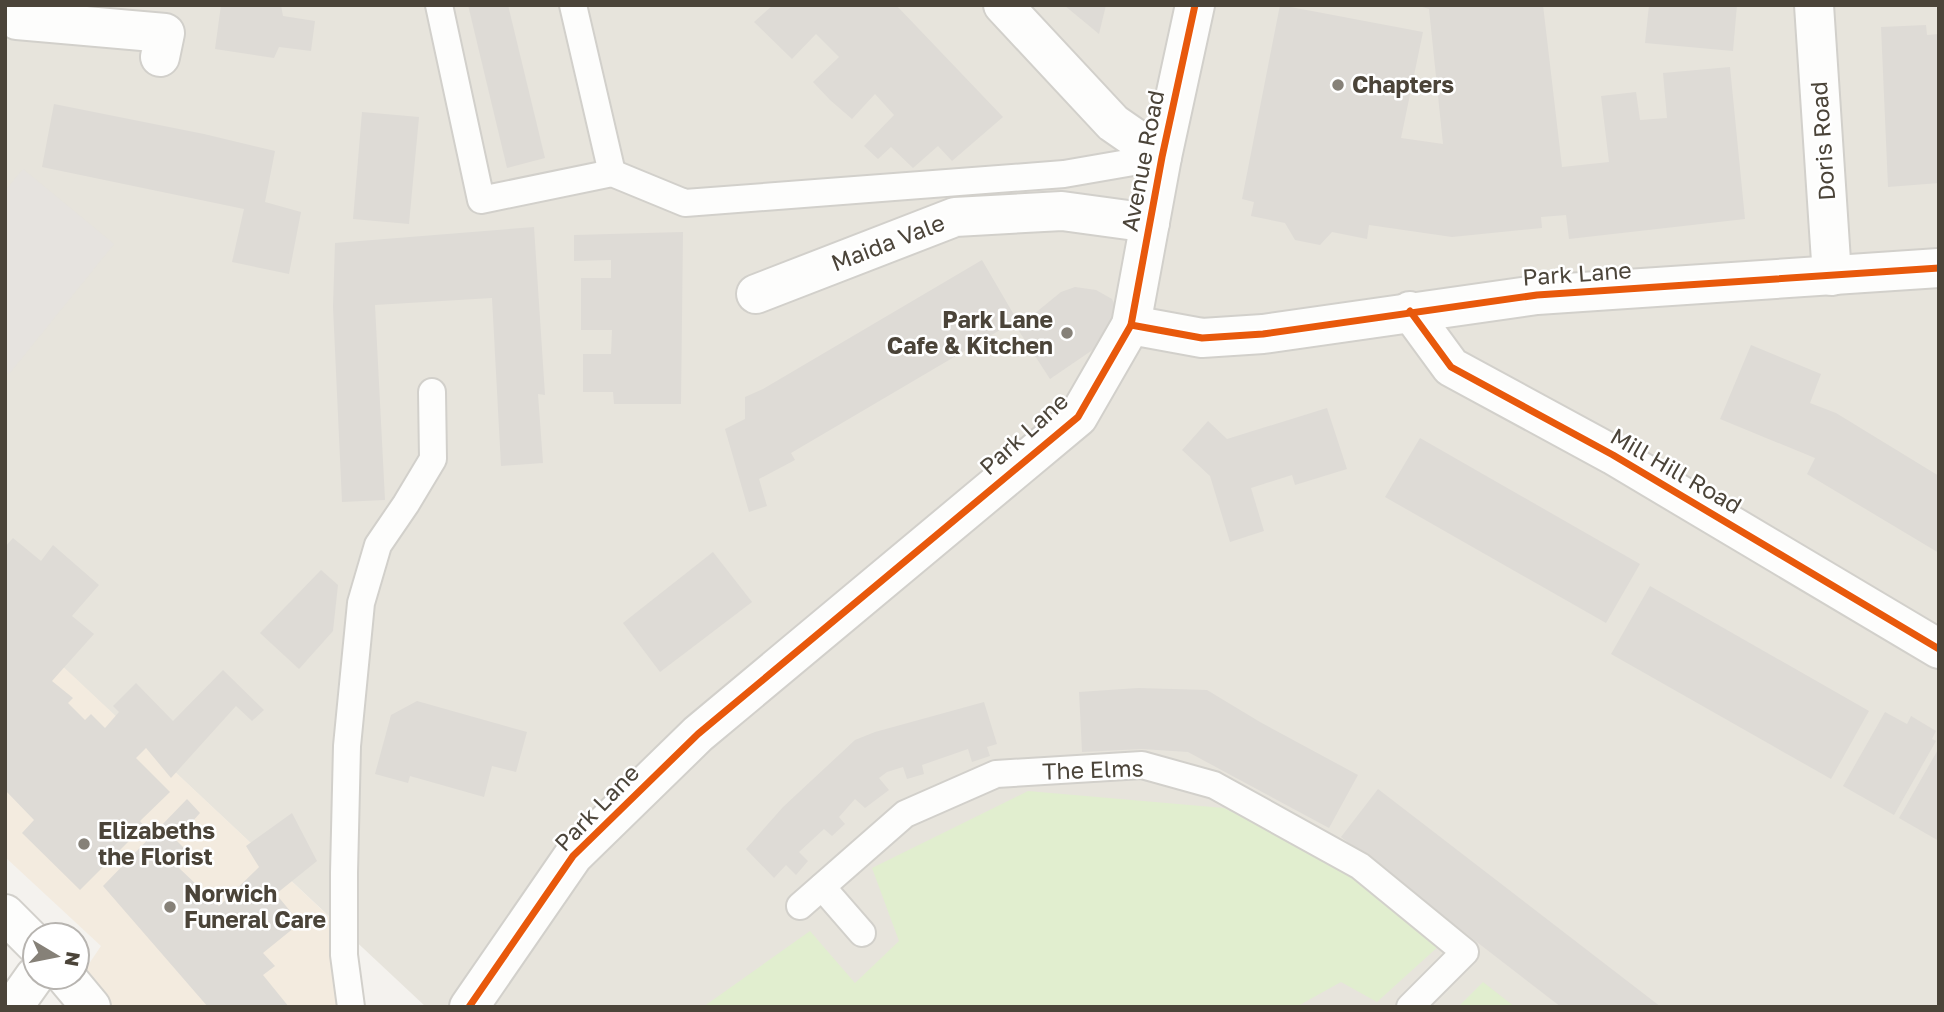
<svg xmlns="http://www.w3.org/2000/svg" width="1944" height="1012" font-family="'Golos Text',sans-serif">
	<rect width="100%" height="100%" fill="#f4f2ee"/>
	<polygon fill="#e7e4dc" points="5,5 1939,5 1939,1007 426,1007 5,613"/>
	<polygon fill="#f3ebdf" points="5,612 335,922 339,1007 60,1007 101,946 5,857"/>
	<g fill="#e1eecf">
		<polygon points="1028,791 1224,808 1335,863 1441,944 1377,1002 1341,982 1296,1007 703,1007 810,931 855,983 899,941 872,868"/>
		<polygon points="1483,982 1515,1007 1458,1007"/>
	</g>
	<polygon fill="#e6e3df" points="23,169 114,244 9,374 5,371 5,191"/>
	<g fill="#dedbd6">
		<polygon points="221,5 281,5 283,16 315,21 311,51 279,47 274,58 215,49"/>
		<polygon points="468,5 508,5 545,158 507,168"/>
		<polygon points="773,5 896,5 1003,117 952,161 938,146 913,168 891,147 878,159 864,146 894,115 875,94 852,119 830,100 813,82 839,57 816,34 792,59 754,22"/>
		<polygon points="1064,5 1106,5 1099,34"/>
		<polygon points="1280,5 1423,32 1401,138 1443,144 1429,9 1416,5 1543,5 1562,167 1609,162 1601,96 1636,92 1640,120 1667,118 1663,73 1730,67 1745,219 1569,239 1566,215 1541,217 1542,228 1452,237 1369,225 1367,239 1332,232 1320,245 1295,240 1285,223 1251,216 1254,202 1242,199"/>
		<polygon points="1649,5 1737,5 1733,51 1645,43"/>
		<polygon points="1926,25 1927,35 1939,34 1939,183 1888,187 1881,27"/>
		<polygon points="54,104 204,134 275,151 265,202 301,212 289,274 232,262 244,209 42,167"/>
		<polygon points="362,112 419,117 409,224 353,219"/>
		<polygon points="534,227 545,395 538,394 543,463 501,466 492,298 375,305 385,500 342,502 333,307 335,243"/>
		<polygon points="683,232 681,404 614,404 613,392 583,392 583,354 611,354 612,330 581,330 581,278 611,278 611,260 574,261 574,235"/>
		<polygon points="982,260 1017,320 791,453 795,460 759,479 767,506 749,512 725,429 745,419 745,397 763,389"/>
		<polygon points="1075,287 1096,290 1112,299 1121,319 1110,338 1050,379 1017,328 1061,292"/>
		<polygon points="1751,345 1821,374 1810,403 1836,413 1939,476 1939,553 1807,474 1815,458 1720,419"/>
		<polygon points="1327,408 1347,469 1295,485 1292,475 1251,488 1264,531 1230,542 1210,476 1182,450 1208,421 1227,439"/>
		<polygon points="1420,438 1640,564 1606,623 1385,497"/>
		<polygon points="13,538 41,561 53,545 99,585 72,616 94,634 52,681 73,698 68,703 85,720 91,714 105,728 119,712 113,706 136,683 173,721 223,670 264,710 252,721 236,706 171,778 146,748 136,758 170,792 140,821 144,826 80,890 22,833 34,820 5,790 5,547"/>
		<polygon points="713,552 752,602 660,672 623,623"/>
		<polygon points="321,570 338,585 333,631 299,669 260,633"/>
		<polygon points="1650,586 1869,711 1831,779 1611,654"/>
		<polygon points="1138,688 1207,690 1260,722 1358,775 1329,828 1188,752 1142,749 1082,752 1079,692"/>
		<polygon points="417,701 527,732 516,772 492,766 484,797 410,776 408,783 375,774 391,715"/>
		<polygon points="984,702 997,744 987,747 990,756 972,762 968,749 922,765 924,774 907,779 903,767 887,772 879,778 889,790 865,808 855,799 839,817 845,824 832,836 824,829 799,852 808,861 796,875 786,865 774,878 746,849 783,807 855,740 875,732"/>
		<polygon points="1885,712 1907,724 1911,716 1936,731 1932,739 1936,741 1894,815 1843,786"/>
		<polygon points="1939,748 1939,841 1899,818"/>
		<polygon points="1378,789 1661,1007 1561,1007 1341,837"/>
		<polygon points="187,799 200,813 176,840 191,855 179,868 219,906 259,867 246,846 292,813 317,861 276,894 300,923 263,953 275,966 263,975 289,1007 208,1007 103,886"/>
	</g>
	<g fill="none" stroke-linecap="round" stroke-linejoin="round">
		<g stroke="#d2d0cb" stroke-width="30">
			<g id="service">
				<polyline points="439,5 481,200 612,173 685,203 1064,174 1162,157"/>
				<polyline points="573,5 612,173"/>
				<polyline points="822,887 862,933"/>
				<polyline points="800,906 905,814 996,774 1142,765 1214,785 1360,866 1465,952 1410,1007"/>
				<polyline points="351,1007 344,955 344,873 347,746 361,603 378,545 406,504 433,459 432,392"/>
			</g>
		</g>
		<g stroke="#d2d0cb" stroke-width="42">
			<g id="minor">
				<polyline points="6,5 17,20 165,33 160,57"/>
				<polyline points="1003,5 1113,123 1162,157"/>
				<polyline points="1814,5 1832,276"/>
				<polyline points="756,294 955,217 1062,211 1150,223"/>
				<polyline points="1410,311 1451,367 1613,455 1939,649"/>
				<polyline points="1131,325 1202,338 1263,334 1537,295 1939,268"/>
				<polyline points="13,1007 35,976"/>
				<polyline points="469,1007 573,856 698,734 1078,417 1131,325 1162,157 1195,5"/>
			</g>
		</g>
		<g stroke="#d2d0cb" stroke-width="42">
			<g id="tertiary">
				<polyline points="5,914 35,944"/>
				<polyline points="66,977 91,1007"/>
			</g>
		</g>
		<use href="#service" stroke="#fdfdfc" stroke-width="26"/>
		<use href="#minor" stroke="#fdfdfc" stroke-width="38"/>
		<use href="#tertiary" stroke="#fdfdfc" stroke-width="38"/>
		<g stroke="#fff" stroke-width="11">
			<g id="cycleway">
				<polyline points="1410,311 1451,367 1613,455 1939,649"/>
				<polyline points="1131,325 1202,338 1263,334 1537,295 1939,268"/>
				<polyline points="469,1007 573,856 698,734 1078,417 1131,325 1162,157 1195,5"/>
			</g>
		</g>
		<use href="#cycleway" stroke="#e8590c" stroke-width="7"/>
	</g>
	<g fill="#868178" stroke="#fff" stroke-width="2.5">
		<circle cx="1338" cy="85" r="7"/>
		<circle cx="1067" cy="333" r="7"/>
		<circle cx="84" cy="844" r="7"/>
		<circle cx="170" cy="907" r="7"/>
	</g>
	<g text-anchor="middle" stroke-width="5" stroke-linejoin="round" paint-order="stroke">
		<g font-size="23" font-weight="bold" fill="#4b4439" stroke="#fff" text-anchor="start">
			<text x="1352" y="93">Chapters</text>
			<text x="1053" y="328" text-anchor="end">Park Lane<tspan x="1053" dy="26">Cafe &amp; Kitchen</tspan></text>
			<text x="98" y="839">Elizabeths<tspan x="98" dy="26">the Florist</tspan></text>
			<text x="184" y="902">Norwich<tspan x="184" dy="26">Funeral Care</tspan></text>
		</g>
		<g font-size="23" fill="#4b4439" stroke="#fff">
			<text transform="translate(1823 141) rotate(-94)" y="8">Doris Road</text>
			<text transform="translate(1143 161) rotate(-79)" y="8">Avenue Road</text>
			<text transform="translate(888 243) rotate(-21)" y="8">Maida Vale</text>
			<text transform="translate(1577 274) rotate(-4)" y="8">Park Lane</text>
			<text transform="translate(1024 434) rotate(-42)" y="8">Park Lane</text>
			<text transform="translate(1676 471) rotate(30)" y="8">Mill Hill Road</text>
			<text transform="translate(1093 770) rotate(-2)" y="8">The Elms</text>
			<text transform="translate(597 808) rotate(-46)" y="8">Park Lane</text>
		</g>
	</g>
	<rect width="1944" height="1012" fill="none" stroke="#4b4439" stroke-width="14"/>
	<g transform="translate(56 956) rotate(100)"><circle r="33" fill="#ffffff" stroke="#b7b4b0" stroke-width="2"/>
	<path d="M0-5L12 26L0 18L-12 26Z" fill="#868178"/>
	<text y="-10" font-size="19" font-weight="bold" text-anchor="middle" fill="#4b4439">N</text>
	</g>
</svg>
